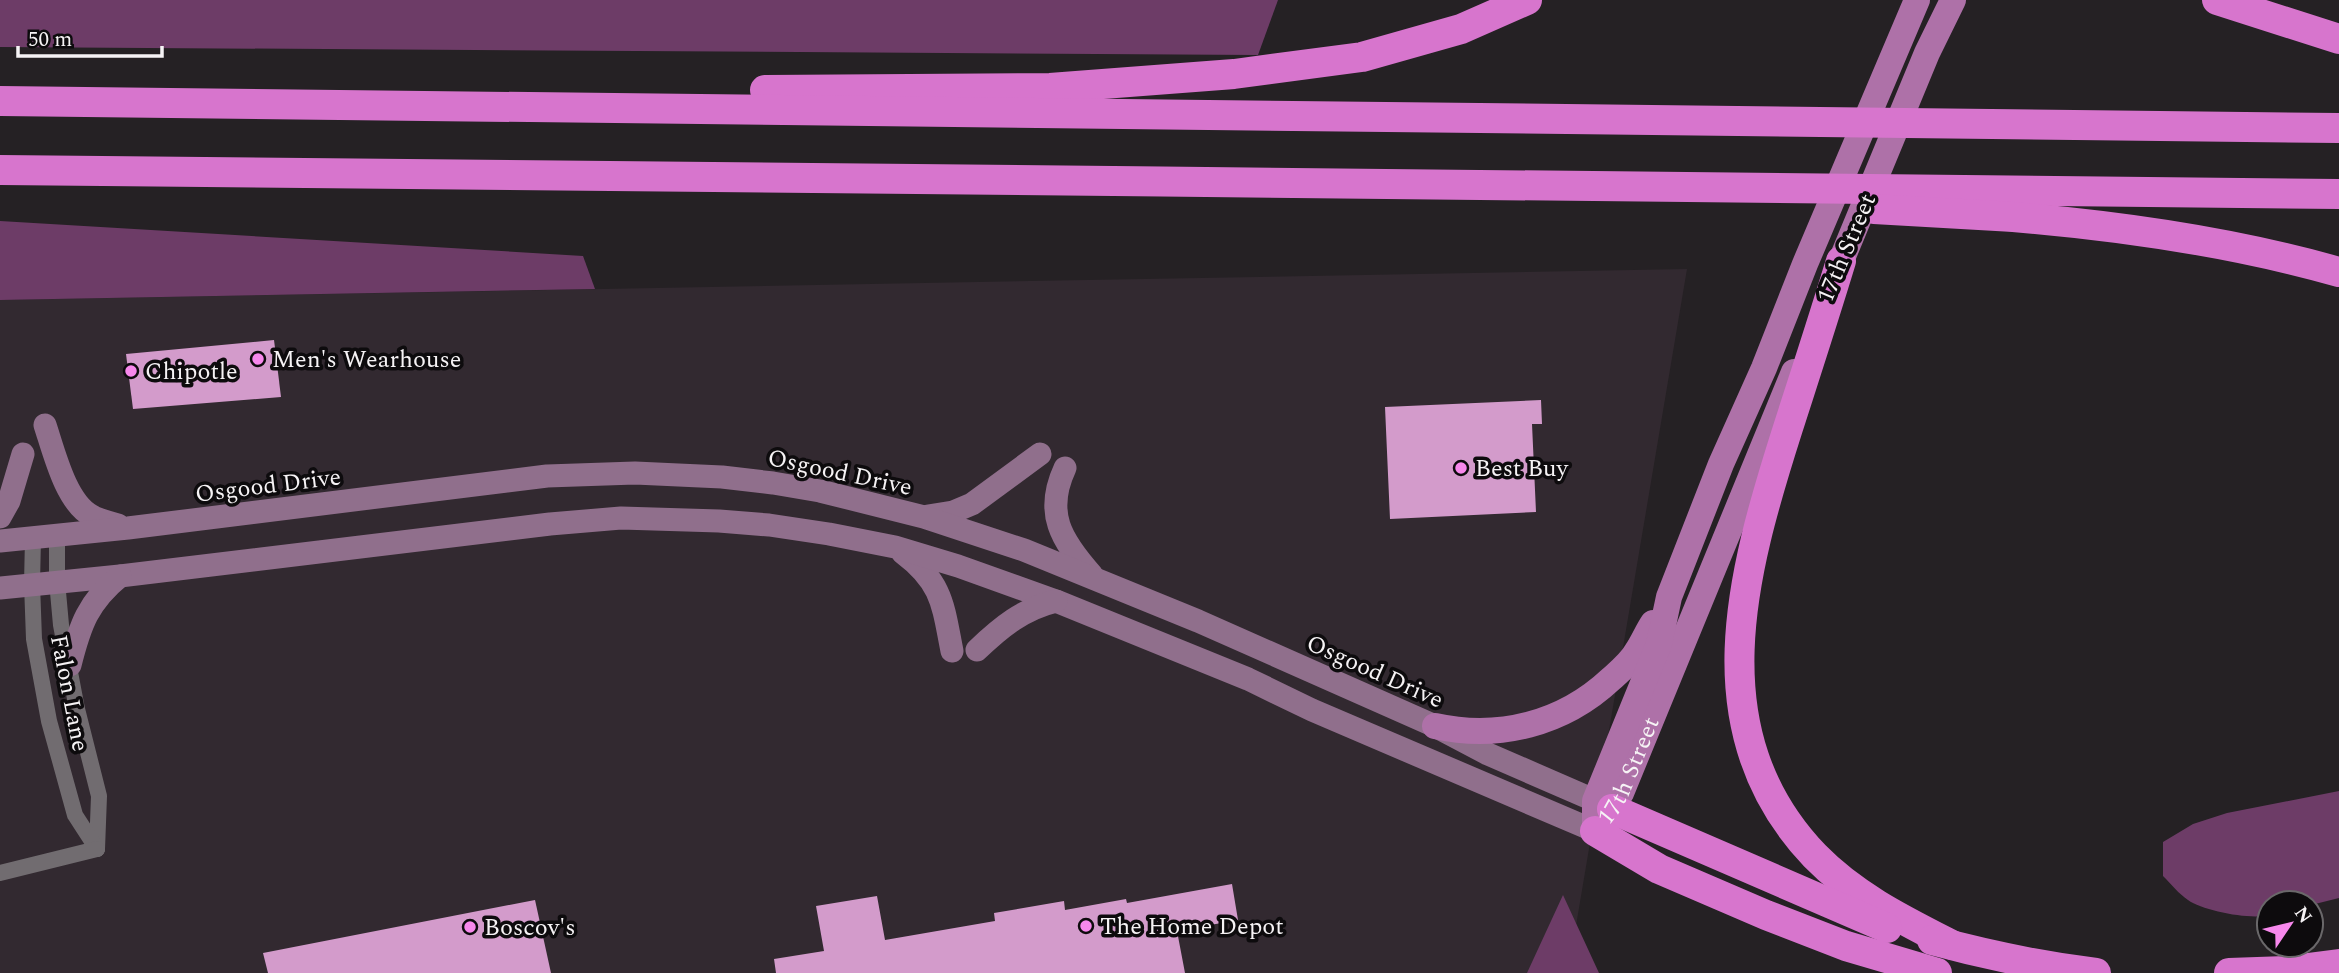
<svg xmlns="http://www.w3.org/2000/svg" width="2339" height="973" font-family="Spectral,serif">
	<rect width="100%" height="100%" fill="#252124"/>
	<polygon fill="#322930" points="1687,269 1568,973 0,973 0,300"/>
	<g fill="#6d3c67">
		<polygon points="0,0 1278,0 1258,55 0,47"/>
		<polygon points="0,221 583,256 595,289 0,300"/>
		<path d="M2339,791V898L2311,905V903H2269V915C2251,920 2203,911 2188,900C2179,894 2171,884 2163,876V842L2193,824L2227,813Z"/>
		<polygon points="1563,895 1599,973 1527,973"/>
	</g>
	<g fill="#d39bcb">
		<polygon points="274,340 281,397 133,409 126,354"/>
		<polygon points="1541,400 1542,424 1532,424 1536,512 1390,519 1385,407"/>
		<polygon points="1232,884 1238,920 1177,931 1185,973 776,973 774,959 824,951 816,906 877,896 885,940 995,921 994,913 1064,901 1065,910 1126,899 1127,903"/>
		<polygon points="535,900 551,973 268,973 263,953"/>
	</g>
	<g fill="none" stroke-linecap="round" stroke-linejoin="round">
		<g stroke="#716c70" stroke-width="16">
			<polyline points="57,535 57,581 61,625 77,709 99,796 97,849"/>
			<polyline points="33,538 32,584 34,639 49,721 75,815 97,849"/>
			<polyline points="0,873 97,849"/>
		</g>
		<g stroke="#906f8c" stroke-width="23">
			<path d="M45,425C54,452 66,503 92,516C100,521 110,522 118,525"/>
			<path d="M1065,468C1044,513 1061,540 1092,575"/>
			<polyline points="928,516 953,512 972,504 1040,454"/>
			<polyline points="0,517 9,501 23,454"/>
			<polyline points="0,541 128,528 547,476 635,473 722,477 773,483 820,491 924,517 1024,550 1198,621 1435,726 1488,754 1610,807"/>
			<path d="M903,553C943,583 943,606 952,651"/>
			<polyline points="0,588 120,576 550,524 621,518 719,521 769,525 829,534 895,547 958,566 1056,601 1248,679 1312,710 1595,831"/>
			<path d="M977,650C1001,627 1023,609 1056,601"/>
			<path d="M70,665C80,625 88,602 120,576"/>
		</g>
		<g stroke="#ae71a8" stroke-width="26">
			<polyline points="1834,278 1927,53 1953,0"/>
			<path d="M1435,726C1499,740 1563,724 1611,679C1620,671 1631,662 1637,651C1643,642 1647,632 1653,623"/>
			<path id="s1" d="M1600,824L1612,809L1621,793L1794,372"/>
			<polyline points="1595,831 1595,801 1659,644 1669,597 1721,464 1764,368 1805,264 1917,0"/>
		</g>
		<g stroke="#d775cd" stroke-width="30">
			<polyline points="2217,0 2339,39"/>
			<polyline points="765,90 1050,88 1234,74 1362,57 1461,29 1527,0"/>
			<polyline points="0,101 2339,128"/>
			<path d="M0,170C780,175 1559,188 2339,194"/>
			<path d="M1874,209C1921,212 1967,214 2013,217C2122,226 2233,242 2339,272"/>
			<path d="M1841,261C1824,317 1806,372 1788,428C1742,572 1696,732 1815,856C1854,896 1903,920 1952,945"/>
			<polyline points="1612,809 1887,928"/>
			<polyline points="1595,831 1659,869 1766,915 1846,946 1937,973"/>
			<path d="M1932,940C1987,955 2040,966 2096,973"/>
			<polyline points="2229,973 2286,971 2339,964"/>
		</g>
	</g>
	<g fill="#f788ec" stroke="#0d0b0d" stroke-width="2.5">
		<circle cx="258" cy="359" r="7"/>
		<circle cx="131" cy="371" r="7"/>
		<circle cx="1461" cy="468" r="7"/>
		<circle cx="1086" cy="926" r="7"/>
		<circle cx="470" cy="927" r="7"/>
	</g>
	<g text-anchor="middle" stroke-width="7" stroke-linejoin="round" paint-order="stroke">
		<g font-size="24" fill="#f6f3f5" stroke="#0d0b0d">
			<text transform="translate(1846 248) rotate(-67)" y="8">17th Street</text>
			<text transform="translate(840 472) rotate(12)" y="8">Osgood Drive</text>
			<text transform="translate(268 485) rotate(-7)" y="8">Osgood Drive</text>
			<text transform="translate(1375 671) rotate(24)" y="8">Osgood Drive</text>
			<text transform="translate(70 693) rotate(79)" y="8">Falon Lane</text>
			<text dy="8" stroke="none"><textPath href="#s1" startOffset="61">17th Street</textPath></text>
		</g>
		<g font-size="24" fill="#f6f3f5" stroke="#0d0b0d" text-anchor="start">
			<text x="272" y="367">Men's Wearhouse</text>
			<text x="145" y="379">Chipotle</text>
			<text x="1475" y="476">Best Buy</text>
			<text x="1100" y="934">The Home Depot</text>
			<text x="484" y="935">Boscov's</text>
		</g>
	</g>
	<g transform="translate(2290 924) rotate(55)"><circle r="33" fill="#0d0b0d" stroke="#6a686a" stroke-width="2"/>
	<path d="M0-5L12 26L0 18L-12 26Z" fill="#f788ec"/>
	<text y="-10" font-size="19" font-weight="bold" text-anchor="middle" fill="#f6f3f5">N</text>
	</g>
	<path d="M18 46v10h144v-10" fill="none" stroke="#f6f3f5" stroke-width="3.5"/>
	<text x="28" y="46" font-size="21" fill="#f6f3f5" stroke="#0d0b0d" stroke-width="5" paint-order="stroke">50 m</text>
</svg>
